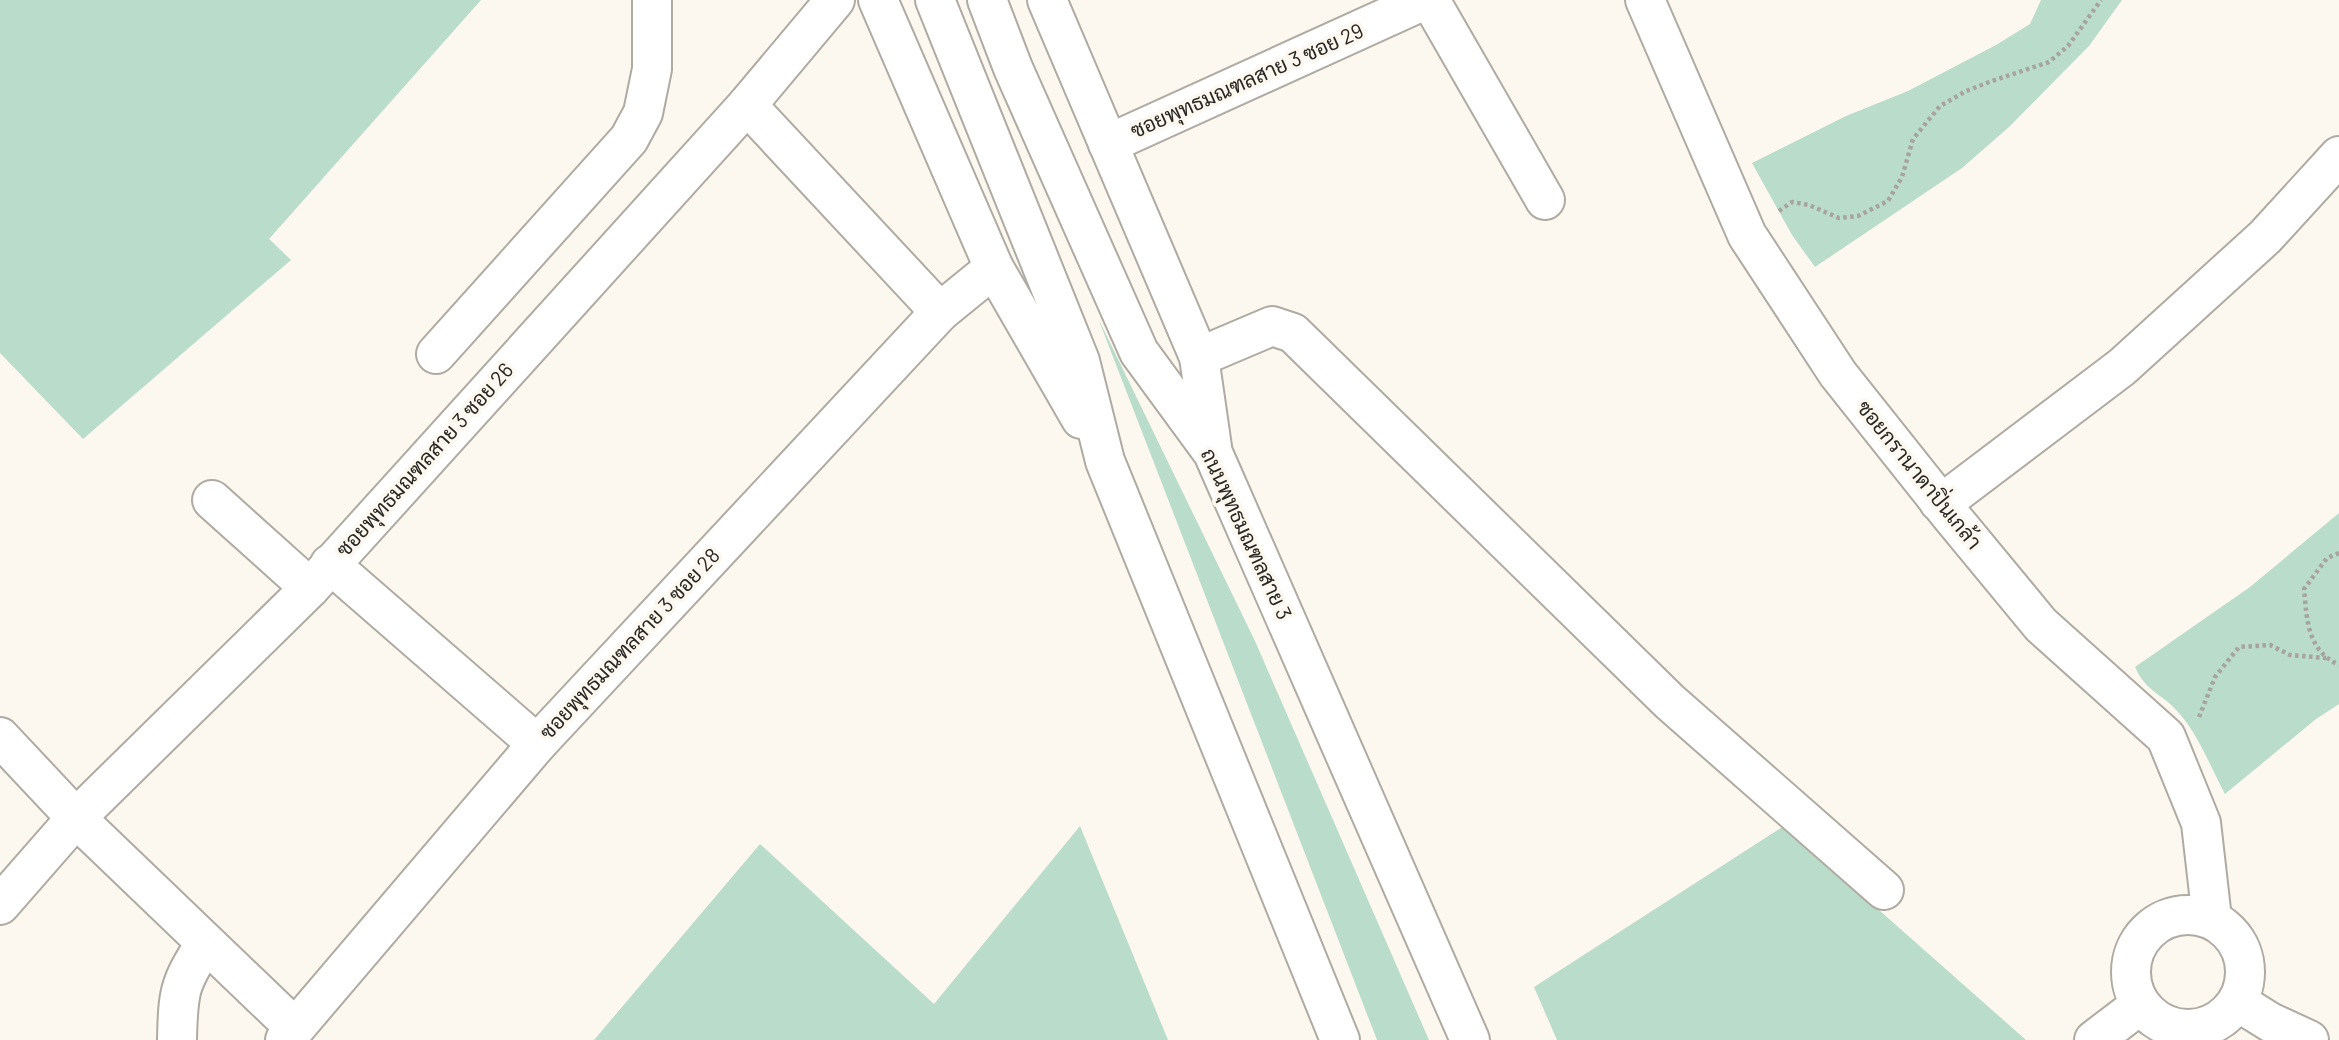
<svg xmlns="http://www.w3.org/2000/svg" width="2339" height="1040" font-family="Barlow,Sarabun,sans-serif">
	<rect width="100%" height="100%" fill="#fcf8ef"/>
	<g fill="#badcca">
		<polygon points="0,0 481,0 269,239 291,260 83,439 0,353"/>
		<polygon points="2041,0 2122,0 2089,46 2009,127 1962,168 1815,267 1792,235 1752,163 1846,116 1908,91 1996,45 2030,24"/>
		<polygon points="1098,318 1255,641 1429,1040 1377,1040"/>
		<path d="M2339,513V704L2316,719L2225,794C2211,768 2199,736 2179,713C2163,694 2146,692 2135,667L2250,587Z"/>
		<polygon points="1080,826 1168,1040 594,1040 760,844 934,1004"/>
		<polygon points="1784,826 2026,1040 1557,1040 1534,987"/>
	</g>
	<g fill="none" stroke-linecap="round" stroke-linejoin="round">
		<g stroke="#afaba2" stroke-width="42">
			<g id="minor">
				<polyline points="1430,0 1545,200"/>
				<polyline points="1645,0 1747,235 1838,374 1951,516 2041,625 2166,737 2201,823 2212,919"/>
				<polyline points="747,105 940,312"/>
				<polyline points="1108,144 1425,0"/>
				<polyline points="436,354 629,139 643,113 652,69 652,0"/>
				<polyline points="1199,357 1272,326 1293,333 1670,702 1884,890"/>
				<polyline points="212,500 310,588"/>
				<polyline points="1939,502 1953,495 2122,367 2265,237 2339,156"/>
				<polyline points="330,564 537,744"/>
				<polyline points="0,737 76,818 295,1028"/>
				<polyline points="0,905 76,818 310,588 747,105 835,0"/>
				<circle cx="2188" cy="972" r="57"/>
				<polyline points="2238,1002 2270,1022 2309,1040"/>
				<path d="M177,1040C178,992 179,984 205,944"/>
				<polyline points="285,1040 537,744 940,312 994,268"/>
				<polyline points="2094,1040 2140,1005"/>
			</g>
		</g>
		<g stroke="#afaba2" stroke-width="42">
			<g id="major">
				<polyline points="878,0 994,268 1081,419"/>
				<polyline points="935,0 1080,361 1105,461 1340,1040"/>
				<polyline points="987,0 1013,68 1139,352 1213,453 1470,1040"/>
				<polyline points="1047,0 1199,357 1212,447"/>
			</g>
		</g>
		<g stroke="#a7a49d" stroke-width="4.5" stroke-dasharray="3.5 3.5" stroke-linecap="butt">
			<polyline points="1779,211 1792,202 1809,205 1839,218 1858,216 1888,201 1902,177 1913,139 1940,106 1966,91 1992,81 2049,62 2068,46 2101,0"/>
			<path d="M2339,553L2327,558L2304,589C2307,620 2307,650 2339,665"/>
			<polyline points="2199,717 2215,677 2239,647 2270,645 2290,655 2326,658"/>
		</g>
		<use href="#minor" stroke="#fff" stroke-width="38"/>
		<use href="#major" stroke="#fff" stroke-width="38"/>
	</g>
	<g text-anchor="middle" stroke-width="7" stroke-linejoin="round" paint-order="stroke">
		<g font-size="21" fill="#282723" stroke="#fcf8ef">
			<text transform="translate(1247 81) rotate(-24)" y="7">ซอยพุทธมณฑลสาย 3 ซอย 29</text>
			<text transform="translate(425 460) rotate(-48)" y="7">ซอยพุทธมณฑลสาย 3 ซอย 26</text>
			<text transform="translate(1919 475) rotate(51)" y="7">ซอยกรานาดาปิ่นเกล้า</text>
			<text transform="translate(1246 534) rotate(65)" y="7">ถนนพุทธมณฑลสาย 3</text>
			<text transform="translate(630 644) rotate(-47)" y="7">ซอยพุทธมณฑลสาย 3 ซอย 28</text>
		</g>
	</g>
</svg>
